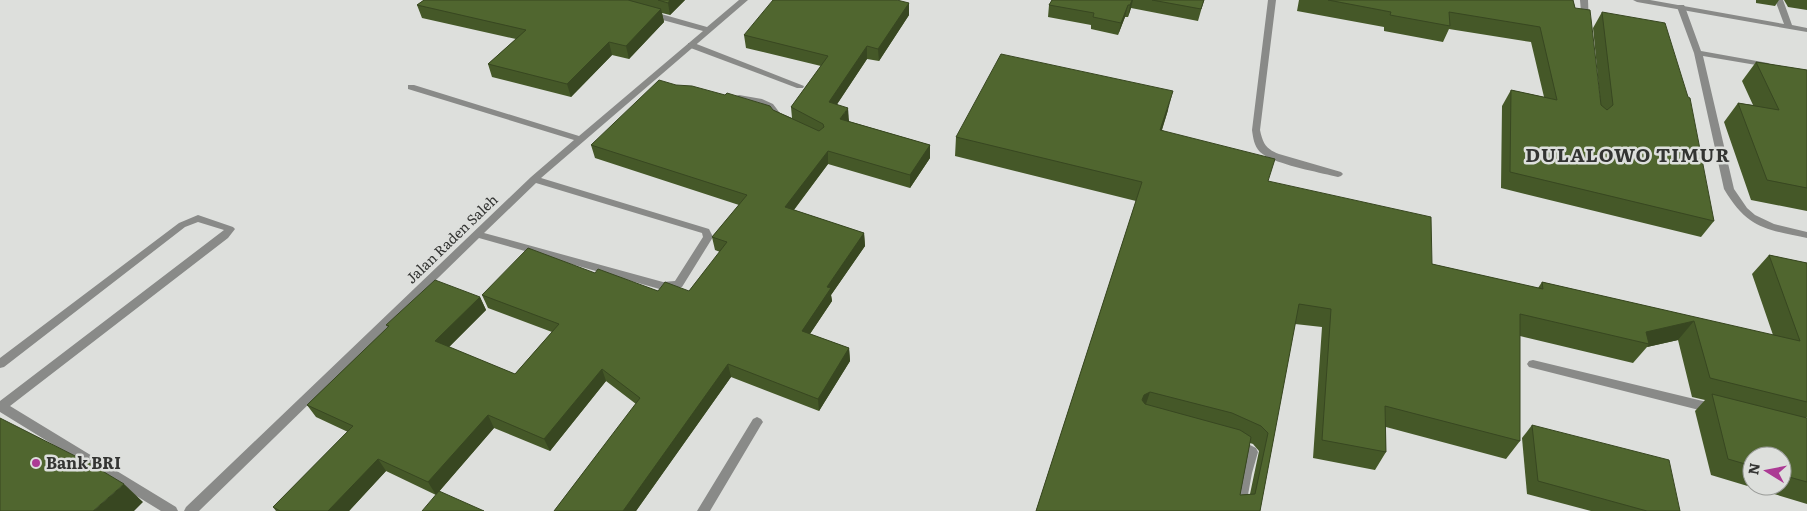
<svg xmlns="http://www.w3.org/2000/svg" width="1807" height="511" font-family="Literata,serif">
	<rect width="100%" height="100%" fill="#dddfdc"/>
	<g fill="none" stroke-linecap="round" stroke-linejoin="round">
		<g fill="#898a88" fill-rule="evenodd">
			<path d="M1268,0H1276L1260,130C1263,144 1266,149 1279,154L1341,172L1343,174L1341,176L1338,177C1319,172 1273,164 1260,152C1254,146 1253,137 1252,130Z"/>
			<path d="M1678,5H1684L1685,7L1701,51L1768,63L1772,65L1768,67L1703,56L1734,189L1747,208L1755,215L1774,224L1807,232V238C1765,229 1748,229 1724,189L1694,53L1677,7Z"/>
			<polygon points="688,43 694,43 804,86 803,88 797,88 688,47"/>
			<polygon points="198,215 233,227 235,229 228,238 10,406 176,507 178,511 161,511 0,412 0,401 224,230 198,222 185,227 4,367 0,368 0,358 179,223"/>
			<polygon points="1533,360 1711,403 1715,405 1717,408 1715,411 1711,413 1533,368 1529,367 1527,364 1529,361"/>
			<polygon points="1238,439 1256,448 1258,452 1252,473 1245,511 1233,511 1245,454 1234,448 1232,444 1234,440"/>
		</g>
		<g fill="#898a88" fill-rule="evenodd">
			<path d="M739,0H748L541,178L709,229L713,237L682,287L663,290L479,238L199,511H184L186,507L531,177L574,140L408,89V85H414L579,136L703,31L648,16V12H654L707,27ZM536,183L702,233L703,237L675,281L663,282L484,233Z"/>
			<polygon points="1580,0 1588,0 1589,25 1586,25 1582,23"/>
			<polygon points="1633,0 1650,0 1784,24 1775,0 1783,0 1792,25 1807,28 1807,32 1637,2"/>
			<path d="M739,95L762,99L773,104L786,121L782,124C773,121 774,114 769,108C761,101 746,102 736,100V96Z"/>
			<polygon points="757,417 761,419 763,422 761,425 710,511 697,511 753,419"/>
		</g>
	</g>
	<g fill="#455828" fill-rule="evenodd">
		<polygon points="424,0 685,0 670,15 662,13 664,22 629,59 612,55 571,97 492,77 488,64 516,39 422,18 417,5"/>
		<polygon points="1052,0 1204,0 1198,21 1131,8 1128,17 1125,17 1118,35 1091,29 1091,25 1048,17 1049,5"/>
		<polygon points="1299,0 1573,0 1600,98 1593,28 1602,12 1714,221 1701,237 1501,188 1502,106 1511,90 1544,97 1531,42 1449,29 1443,42 1384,31 1384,27 1297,11"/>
		<polygon points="1756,0 1779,0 1775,6 1756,3"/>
		<polygon points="1784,0 1807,0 1807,10 1788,7"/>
		<polygon points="909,3 909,15 879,61 867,59 837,104 849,121 848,121 930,145 930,158 910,188 828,164 794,210 864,233 865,246 831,295 832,301 810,334 849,348 850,361 819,411 731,377 636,511 554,511 636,404 606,381 550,451 494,428 436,495 386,471 349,511 276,511 273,507 348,432 316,417 307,405 388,327 386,325 480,297 486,310 449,347 515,374 552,332 488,308 482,295 595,273 658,291 689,291 720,252 715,250 712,237 739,205 595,158 591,145 676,85 773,110 792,118 791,107 821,66 746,48 744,35"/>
		<polygon points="1756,62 1807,70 1807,211 1751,200 1724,122 1738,103 1753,105 1742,81"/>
		<path d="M1168,110L1162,130L1268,181L1432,264L1538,288L1542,282L1773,335L1752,274L1769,255L1807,263V417L1806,418H1807V504L1711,475L1695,411L1705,400L1692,397L1678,340L1647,347L1633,363L1520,336V441L1506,459L1386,427V452L1375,470L1313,458L1322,327L1295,324L1260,511H1036L1136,201L955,156L956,137ZM1250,443L1253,444L1259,451L1250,494L1240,495ZM1752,456H1782V486H1752Z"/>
		<polygon points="1532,425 1680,511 1591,511 1527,494 1522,438"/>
	</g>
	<g fill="#384721">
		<polygon points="670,0 685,0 670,15 668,3"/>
		<polygon points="1132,0 1133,0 1131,8 1128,17 1130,5"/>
		<polygon points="909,3 909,15 879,61 878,49"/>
		<polygon points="1128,5 1125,17 1118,35 1121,23"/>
		<polygon points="661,9 664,22 629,59 626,46"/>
		<polygon points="609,42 612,55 571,97 567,84"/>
		<polygon points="867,46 867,59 830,115 829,102"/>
		<polygon points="1173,91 1168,110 1156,148 1160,130"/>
		<polygon points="848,108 849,121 840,132 840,119"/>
		<polygon points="930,145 930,158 910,188 910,175"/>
		<polygon points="828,151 828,164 786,220 785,207"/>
		<polygon points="864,233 865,246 831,295 832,301 803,344 802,331 827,287"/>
		<polygon points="480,297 486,310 442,354 435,341"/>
		<polygon points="1694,321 1678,340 1647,347 1649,344 1646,332"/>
		<polygon points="849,348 850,361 819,411 818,399"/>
		<polygon points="728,364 731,377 636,511 623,511"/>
		<polygon points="602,369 606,381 550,451 544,439"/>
		<polygon points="1150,392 1144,410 1136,418 1144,395"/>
		<polygon points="488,415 494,428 436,495 428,482"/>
		<polygon points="378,459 386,471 349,511 328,511"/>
		<polygon points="124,484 143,502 134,511 93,511"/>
	</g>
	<g fill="#50662f" stroke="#384721" fill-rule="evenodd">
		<polygon points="424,0 628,0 661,9 626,46 609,42 567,84 488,64 526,30 417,5"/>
		<polygon points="658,0 670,0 668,3"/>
		<polygon points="773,0 897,0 909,3 878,49 867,46 829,102 848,108 840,119 930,145 910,175 828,151 785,207 864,233 827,287 831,288 802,331 849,348 818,399 728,364 623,511 554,511 640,398 602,369 544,439 488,415 428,482 378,459 328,511 280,511 273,507 353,426 307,405 389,326 386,325 435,280 480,297 435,341 515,374 559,324 482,295 528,248 595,273 598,269 658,291 665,282 689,291 727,242 712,237 747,195 591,145 659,80 676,85 692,86 725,95 727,93 770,106 773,110 819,131 824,127 823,124 791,107 828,56 744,35"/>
		<polygon points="1052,0 1132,0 1130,5 1128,5 1121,23 1093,17 1094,13 1049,5"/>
		<polygon points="1152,0 1204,0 1201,9"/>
		<polygon points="1328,0 1573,0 1575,8 1590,10 1601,105 1607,110 1613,105 1602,12 1665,23 1688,97 1690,98 1714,221 1510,172 1511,90 1557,100 1540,27 1449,12 1450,26 1390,15 1391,12"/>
		<path d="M1001,54L1173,91L1160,130L1275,159L1268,181L1431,217L1432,264L1543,289L1542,282L1800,341L1769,255L1807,263V402L1710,378L1694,321L1646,332L1649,344L1520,314V441L1385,406L1386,452L1322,440L1331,309L1299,304L1260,511H1036L1142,182L956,137ZM1150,392L1232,413L1261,426L1268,433L1255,494L1240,495L1251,437L1240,430L1145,404L1142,400L1144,395Z"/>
		<polygon points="1756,62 1807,70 1807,188 1767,180 1738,103 1779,110"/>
		<polygon points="1712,394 1807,418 1807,482 1782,475 1782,456 1752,456 1752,466 1728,459"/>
		<polygon points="0,418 89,463 124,484 93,511 0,511"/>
		<polygon points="1532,425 1669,460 1680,511 1647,511 1538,481"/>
		<polygon points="439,491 484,511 422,511"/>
	</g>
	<circle fill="#ac3a94" stroke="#dddfdc" stroke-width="2" cx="36" cy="463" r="5"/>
	<g text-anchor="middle" stroke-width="5" stroke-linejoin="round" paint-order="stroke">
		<g font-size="14" fill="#333432" stroke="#dddfdc">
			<text transform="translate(452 239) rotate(-44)" y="5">Jalan Raden Saleh</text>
		</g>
		<g font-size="16" font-weight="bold" fill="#333432" stroke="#dddfdc" text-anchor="start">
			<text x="46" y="469">Bank BRI</text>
		</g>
		<g font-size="19" font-weight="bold" letter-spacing="1" fill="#333432" stroke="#dddfdc">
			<text x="1628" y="162">DULALOWO TIMUR</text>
		</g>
	</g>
	<g transform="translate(1767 471) rotate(280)"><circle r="24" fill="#dddfdc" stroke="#999b98"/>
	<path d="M0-4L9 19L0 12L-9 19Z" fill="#ac3a94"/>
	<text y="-8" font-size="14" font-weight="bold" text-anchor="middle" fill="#333432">N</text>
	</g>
</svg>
